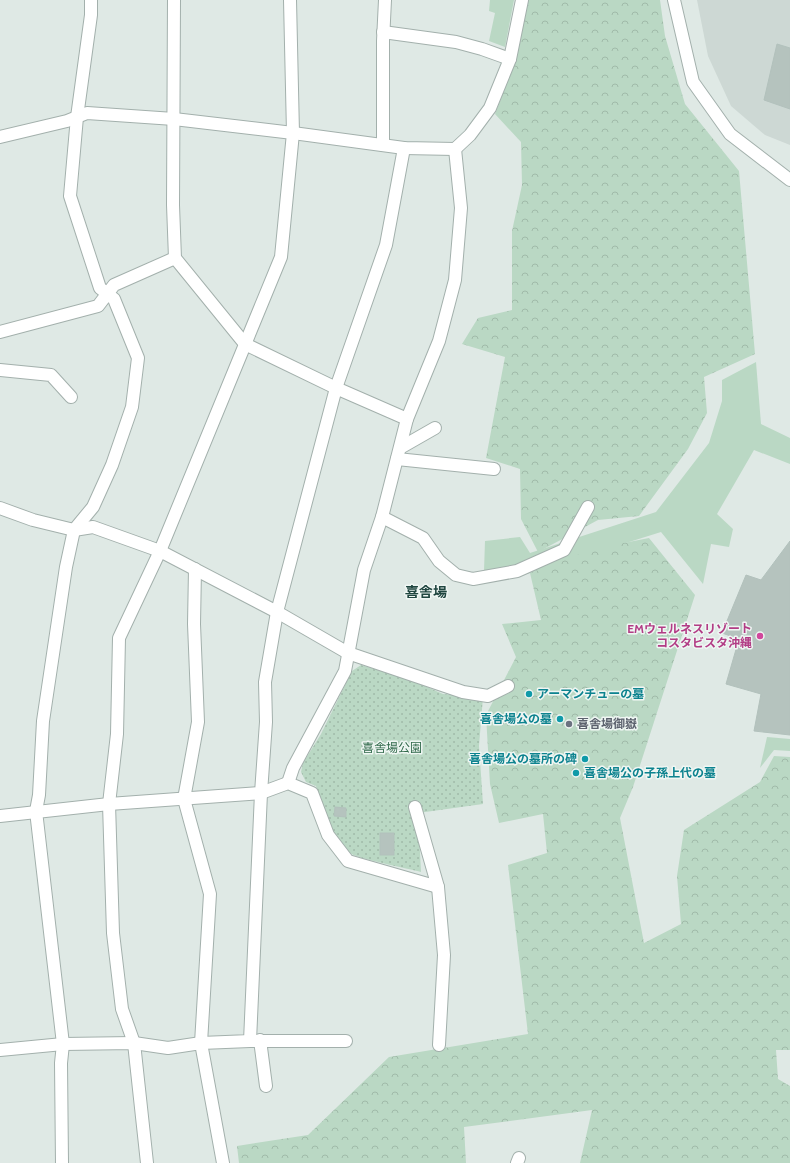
<svg xmlns="http://www.w3.org/2000/svg" width="790" height="1163" font-family="Cabin,'Noto Sans JP',sans-serif">
	<defs>
		<pattern id="forest-crowns" width="20" height="18" patternUnits="userSpaceOnUse"><rect width="20" height="18" fill="#bad8c4"/><path d="M2 6a3 3 0 1 1 6 0M12 15a3 3 0 1 1 6 0" fill="none" stroke="#a0baa9"/></pattern>
		<pattern id="park-dots" width="8" height="8" patternUnits="userSpaceOnUse"><rect width="8" height="8" fill="#bad8c4"/><path d="M2 2h.1M6 6h.1" fill="none" stroke="#a0baa9" stroke-width="1.8" stroke-linecap="round"/></pattern>
	</defs>
	<rect width="100%" height="100%" fill="#dfe9e5"/>
	<polygon fill="#cdd8d4" points="697,0 790,0 790,145 765,135 731,106 708,56"/>
	<g fill="#bad8c4">
		<polygon points="490,0 514,0 505,47 489,41 495,13 489,11"/>
		<polygon points="756,362 761,424 790,438 790,464 754,450 717,514 733,529 729,547 711,544 703,584 661,532 511,579 484,571 485,541 520,537 530,553 656,512 709,443 722,401 722,380"/>
		<polygon points="767,737 790,739 790,751 774,750 760,768"/>
	</g>
	<g fill="url(#forest-crowns)">
		<polygon points="528,0 660,0 665,36 685,104 739,171 755,354 704,377 707,413 688,449 639,516 598,520 538,552 521,519 520,469 486,458 505,357 462,344 478,318 512,310 512,231 522,185 521,142 495,114 515,62"/>
		<polygon points="649,538 695,595 633,787 620,818 644,943 681,924 677,876 684,830 760,782 774,756 790,757 790,1050 776,1050 778,1079 790,1086 790,1163 580,1163 592,1110 464,1127 466,1163 239,1163 237,1146 308,1135 389,1057 528,1034 508,865 547,853 543,814 499,823 490,784 486,715 516,657 502,624 541,620 530,573 593,549"/>
	</g>
	<path fill="url(#park-dots)" d="M361,665L411,680L443,694L483,697L479,746L483,804L418,813L421,872C410,869 355,858 350,853C332,838 322,808 316,786L306,782L301,772L303,763L321,734L352,671Z"/>
	<g fill="#b5c3be" stroke="#b2c1bc">
		<polygon points="777,44 790,48 790,109 764,100"/>
		<polygon points="790,541 790,735 754,731 761,694 726,684 739,639 722,633 746,575 761,580"/>
		<polygon points="335,807 346,808 346,817 334,816"/>
		<rect x="380" y="833" width="14" height="22"/>
	</g>
	<g fill="none" stroke-linecap="round" stroke-linejoin="round">
		<g stroke="#a3b0ac" stroke-width="14">
			<g id="minor">
				<polyline points="174,0 173,205 175,258 245,344 336,388 407,419"/>
				<polyline points="674,0 693,82 730,134 790,180"/>
				<polyline points="383,32 456,42 482,49 510,59"/>
				<polyline points="0,137 67,121 87,113 174,119 293,133 404,148 455,149 470,135 490,108 510,59 522,0"/>
				<polyline points="383,145 383,41 385,0"/>
				<polyline points="0,332 98,306 114,285 175,258"/>
				<polyline points="0,370 51,375 71,397"/>
				<polyline points="400,448 435,428"/>
				<polyline points="397,459 494,469"/>
				<polyline points="0,508 33,520 74,530 93,527 160,551 277,612 348,653 463,692 488,696 508,686"/>
				<polyline points="382,517 423,538 439,561 456,575 473,579 517,571 564,550 588,507"/>
				<polyline points="195,569 194,624 198,722 184,799 210,894 201,1043 223,1163"/>
				<polyline points="288,783 293,768 345,671 364,570 382,517 407,419 439,341 455,280 461,208 455,149"/>
				<polyline points="0,816 109,804 261,793 288,783 312,793 328,835 348,861 438,887 415,807"/>
				<polyline points="438,887 444,955 439,1045"/>
				<polyline points="260,1040 266,1086"/>
				<polyline points="250,1041 346,1041"/>
				<polyline points="0,1050 63,1044 134,1043 168,1048 201,1043 250,1041 261,793 266,722 265,682 277,612 336,388 386,245 404,148"/>
				<polyline points="62,1163 61,1063 63,1044 36,811 39,795 43,721 66,567 74,530 93,507 112,465 132,407 138,358 114,299 100,288 70,196 77,117 91,15 91,0"/>
				<polyline points="147,1163 134,1043 122,1009 113,933 109,804 117,734 119,638 160,551 281,257 293,133 290,0"/>
				<polyline points="517,1163 519,1158"/>
			</g>
		</g>
		<use href="#minor" stroke="#fff" stroke-width="12"/>
	</g>
	<circle fill="#d1479c" stroke="#eff6f3" stroke-width="1.5" cx="760" cy="636" r="4"/>
	<g fill="#0f9aa8" stroke="#eff6f3" stroke-width="1.5">
		<circle cx="529" cy="694" r="4"/>
		<circle cx="560" cy="719" r="4"/>
		<circle cx="585" cy="759" r="4"/>
		<circle cx="576" cy="773" r="4"/>
	</g>
	<circle fill="#6b7280" stroke="#eff6f3" stroke-width="1.5" cx="569" cy="724" r="4"/>
	<g text-anchor="middle" stroke-width="3" stroke-linejoin="round" paint-order="stroke">
		<g font-size="12" font-weight="bold" fill="#b23c85" stroke="#eff6f3" text-anchor="end">
			<text x="752" y="633">EMウェルネスリゾート<tspan x="752" dy="14">コスタビスタ沖縄</tspan></text>
		</g>
		<g font-size="12" font-weight="bold" fill="#0d838f" stroke="#eff6f3" text-anchor="start">
			<text x="537" y="698">アーマンチューの墓</text>
			<text x="552" y="723" text-anchor="end">喜舎場公の墓</text>
			<text x="577" y="763" text-anchor="end">喜舎場公の墓所の碑</text>
			<text x="584" y="777">喜舎場公の子孫上代の墓</text>
		</g>
		<g font-size="12" font-weight="bold" fill="#5b616d" stroke="#eff6f3" text-anchor="start">
			<text x="577" y="728">喜舎場御嶽</text>
		</g>
		<g font-size="12" fill="#30694a" stroke="#eff6f3">
			<text x="392" y="752">喜舎場公園</text>
		</g>
		<g font-size="14" font-weight="bold" fill="#204640" stroke="#eff6f3">
			<text x="426" y="597">喜舎場</text>
		</g>
	</g>
</svg>
